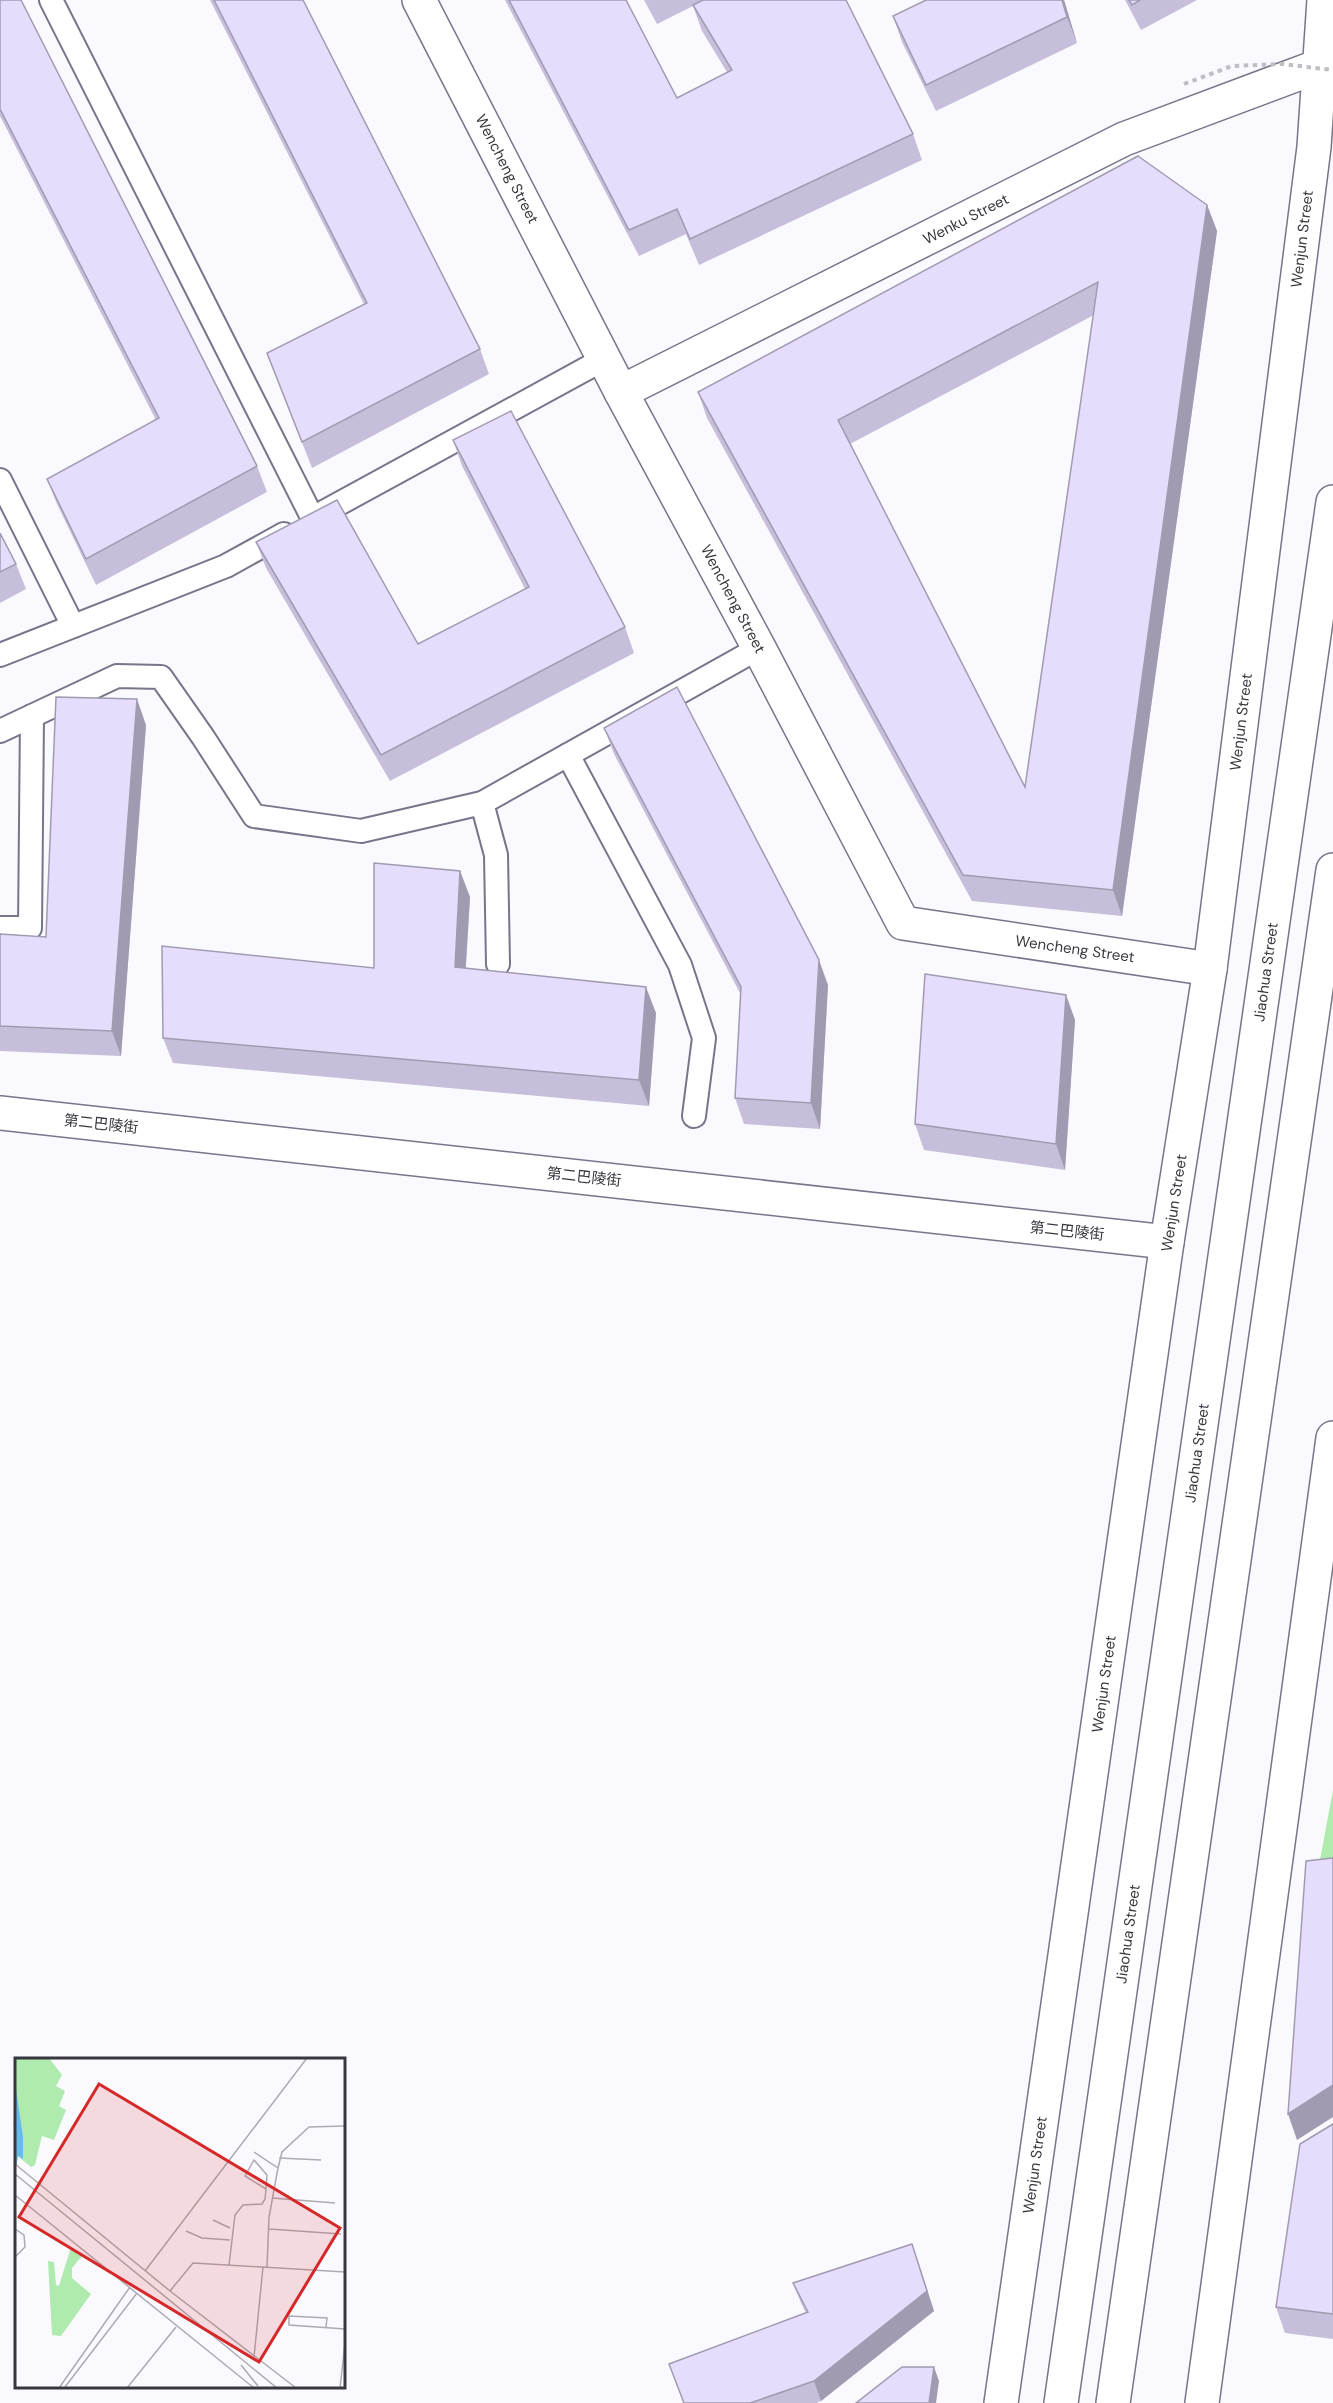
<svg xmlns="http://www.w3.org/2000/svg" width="1333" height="2403" font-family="'DM Sans','Noto Sans SC',sans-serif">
	<rect width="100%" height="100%" fill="#faf9fe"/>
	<polygon fill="#afeaaf" points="1333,1790 1333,1885 1315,1887"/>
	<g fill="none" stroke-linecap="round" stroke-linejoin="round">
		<g stroke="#777589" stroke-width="26">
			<g id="lane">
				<polyline points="51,0 313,519"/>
				<polyline points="0,480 73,626"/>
				<polyline points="313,518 604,359"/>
				<polyline points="0,655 226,566 284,534"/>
				<polyline points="0,731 117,676 161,677 203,737 254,816 361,831 482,803 759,648"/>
				<polyline points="568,755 680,965 704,1038 694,1116"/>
				<polyline points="482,803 496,855 498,964"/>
				<polyline points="0,928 30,928 32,716"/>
			</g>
		</g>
		<g stroke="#777589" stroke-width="36">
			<polyline id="street" points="621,392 1124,139 1319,66"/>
		</g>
		<g stroke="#777589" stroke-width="36">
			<g id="secondary">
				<polyline points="419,0 621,392 759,648 903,923 1210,969"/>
				<polyline points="0,1113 1167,1242"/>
			</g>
		</g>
		<g stroke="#777589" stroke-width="36">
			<g id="highway">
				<polyline points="1001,2403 1167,1242 1210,969 1314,147 1324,0"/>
				<polyline points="1061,2403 1333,502"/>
				<polyline points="1113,2403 1333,870"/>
				<polyline points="1202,2403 1333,1438"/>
			</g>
		</g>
		<use href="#lane" stroke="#fff" stroke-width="22"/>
		<use href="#street" stroke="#fff" stroke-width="33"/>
		<use href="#secondary" stroke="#fff" stroke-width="33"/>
		<use href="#highway" stroke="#fff" stroke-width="33"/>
		<polyline stroke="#bfbec4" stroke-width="4" stroke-dasharray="4.5 4.5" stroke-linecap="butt" points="1184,84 1232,66 1282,64 1333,70"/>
	</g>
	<g fill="#c6beda" fill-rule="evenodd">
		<polygon points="0,0 257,466 267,492 96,585 57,504 47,479 156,420 0,116"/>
		<polygon points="210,0 303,0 480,349 489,374 312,468 267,353 364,304"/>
		<polygon points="505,0 626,0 677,98 727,72 702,31 693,6 657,24 644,0 846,0 913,134 922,160 699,265 686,234 639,256"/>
		<polygon points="926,0 1064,0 1077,43 936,111 902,42 893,16"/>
		<polygon points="1125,0 1197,0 1141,30"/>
		<path d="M1207,205L1217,231L1122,916L972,901L707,418L698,392ZM1094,315L1025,787L850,444Z"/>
		<polygon points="453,440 625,627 634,653 390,781 266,568 256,542 418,644 525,589 462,466"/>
		<polygon points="0,533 16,564 26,589 0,603"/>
		<polygon points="146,725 121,1056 0,1051 0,934 46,937"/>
		<polygon points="604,728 828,985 820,1129 744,1124 735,1098 741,995 614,754"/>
		<polygon points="460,871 470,897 466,968 656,1013 649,1106 173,1063 163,1038 374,968"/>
		<polygon points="1066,995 1075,1020 1065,1170 924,1150 915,1124"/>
		<polygon points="1333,2124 1333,2339 1285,2333 1276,2307"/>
		<polygon points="919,2264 934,2311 821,2401 816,2403 684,2403 806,2313 801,2303 793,2283"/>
	</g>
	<g fill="#a19bb1">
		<polygon points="1062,0 1064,0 1077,43 1067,17"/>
		<polygon points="1207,205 1217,231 1122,916 1113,890"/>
		<polygon points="137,699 146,725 121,1056 112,1031"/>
		<polygon points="460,871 470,897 464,992 455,967"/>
		<polygon points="819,960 828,985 820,1129 811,1103"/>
		<polygon points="646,987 656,1013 649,1106 639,1080"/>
		<polygon points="1066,995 1075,1020 1065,1170 1056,1144"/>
		<polygon points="1333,2085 1333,2117 1297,2140 1288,2114"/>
		<polygon points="912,2244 934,2311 821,2401 814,2381"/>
		<polygon points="934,2367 939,2381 936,2403 929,2403"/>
	</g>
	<g fill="#e6ddfd" stroke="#a19bb1" stroke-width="1.5" fill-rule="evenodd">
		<polygon points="0,0 21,0 257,466 86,559 47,479 159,418 0,109"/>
		<polygon points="214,0 303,0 480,349 302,442 267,353 367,303"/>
		<polygon points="509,0 626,0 677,98 732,70 693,5 703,0 846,0 913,134 690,239 677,209 629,230"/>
		<polygon points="926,0 1062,0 1067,17 926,85 893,16"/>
		<polygon points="1129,0 1140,0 1132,5"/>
		<path d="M1138,156L1207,205L1113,890L963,875L698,392ZM1098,282L1025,787L838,420Z"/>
		<polygon points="511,411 625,627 381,755 256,542 337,500 418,644 529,587 453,440"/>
		<polygon points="0,533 16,564 0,572"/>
		<polygon points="677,687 819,960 811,1103 735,1098 741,987 604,728"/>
		<polygon points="56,697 137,699 112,1031 0,1026 0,934 46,937"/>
		<polygon points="374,863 460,871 455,967 646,987 639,1080 163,1038 162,946 374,968"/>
		<polygon points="925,974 1066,995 1056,1144 915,1124"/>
		<polygon points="1333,1858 1333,2085 1288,2114 1306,1861"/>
		<polygon points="1333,2124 1333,2314 1276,2307 1300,2144"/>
		<polygon points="912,2244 927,2291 814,2381 750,2403 684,2403 669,2364 808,2312 793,2283"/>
		<polygon points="902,2367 934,2367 929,2403 856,2403"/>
	</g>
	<g text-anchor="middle" stroke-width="5" stroke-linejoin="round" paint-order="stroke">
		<g font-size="15" fill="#38373f" stroke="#fff">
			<text transform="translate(507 169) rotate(63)" y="5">Wencheng Street</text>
			<text transform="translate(966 219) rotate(-27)" y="5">Wenku Street</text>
			<text transform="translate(1302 239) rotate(-83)" y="5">Wenjun Street</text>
			<text transform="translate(733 599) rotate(62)" y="5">Wencheng Street</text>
			<text transform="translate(1241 722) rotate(-83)" y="5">Wenjun Street</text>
			<text transform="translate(1075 949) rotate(8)" y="5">Wencheng Street</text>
			<text transform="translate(1266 972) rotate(-82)" y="5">Jiaohua Street</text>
			<text transform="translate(101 1124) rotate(6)" y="5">第二巴陵街</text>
			<text transform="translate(584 1177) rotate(6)" y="5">第二巴陵街</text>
			<text transform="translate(1174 1203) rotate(-81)" y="5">Wenjun Street</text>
			<text transform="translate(1067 1231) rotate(6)" y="5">第二巴陵街</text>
			<text transform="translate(1197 1453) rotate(-82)" y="5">Jiaohua Street</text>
			<text transform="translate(1104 1684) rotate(-82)" y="5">Wenjun Street</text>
			<text transform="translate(1128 1934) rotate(-82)" y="5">Jiaohua Street</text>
			<text transform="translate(1035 2165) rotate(-82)" y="5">Wenjun Street</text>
		</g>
	</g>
	<g transform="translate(15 2058)">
		<rect width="330" height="330" fill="#faf9fe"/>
		<path d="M0,0H34L47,17L41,28L50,33L44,48L51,52L39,82L27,78L20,107L16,109L0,96ZM56,189L67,198L57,210V220L76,236L46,278L37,277L33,203L39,204L41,227L44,228Z" fill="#afeaaf"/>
		<path d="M0,25L8,79V101L0,96Z" fill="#67b9ef"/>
		<path fill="none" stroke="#67b9ef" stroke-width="3" d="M0,65L3,89L0,107"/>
		<path fill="none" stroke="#acabb2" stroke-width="1.5" d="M239,94L263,110L254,159L252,209M264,100L306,102M0,106L155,233L281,330M263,110L267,94L294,69L330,68M0,116L262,330M0,137L239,330M257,140L320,145M198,162L215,170M0,171L9,177L10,189L0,199M254,171L326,176M171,173L187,180L215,182M214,207L220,157L228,147L247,146L250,141L251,131L252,117L239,102L230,118L251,131M130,213L292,0M155,233L178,205L330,214M311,269L312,260L274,258V267L330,271M239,299L248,209M226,307L243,328M50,329L122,235M44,330L115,229M112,330L161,269M325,330L330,286"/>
		<path fill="#d62828" fill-opacity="0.15" stroke="#d62828" stroke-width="3" d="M84,26L325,170L244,304L4,159Z"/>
		<rect width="330" height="330" fill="none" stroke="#38373f" stroke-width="3"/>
	</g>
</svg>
